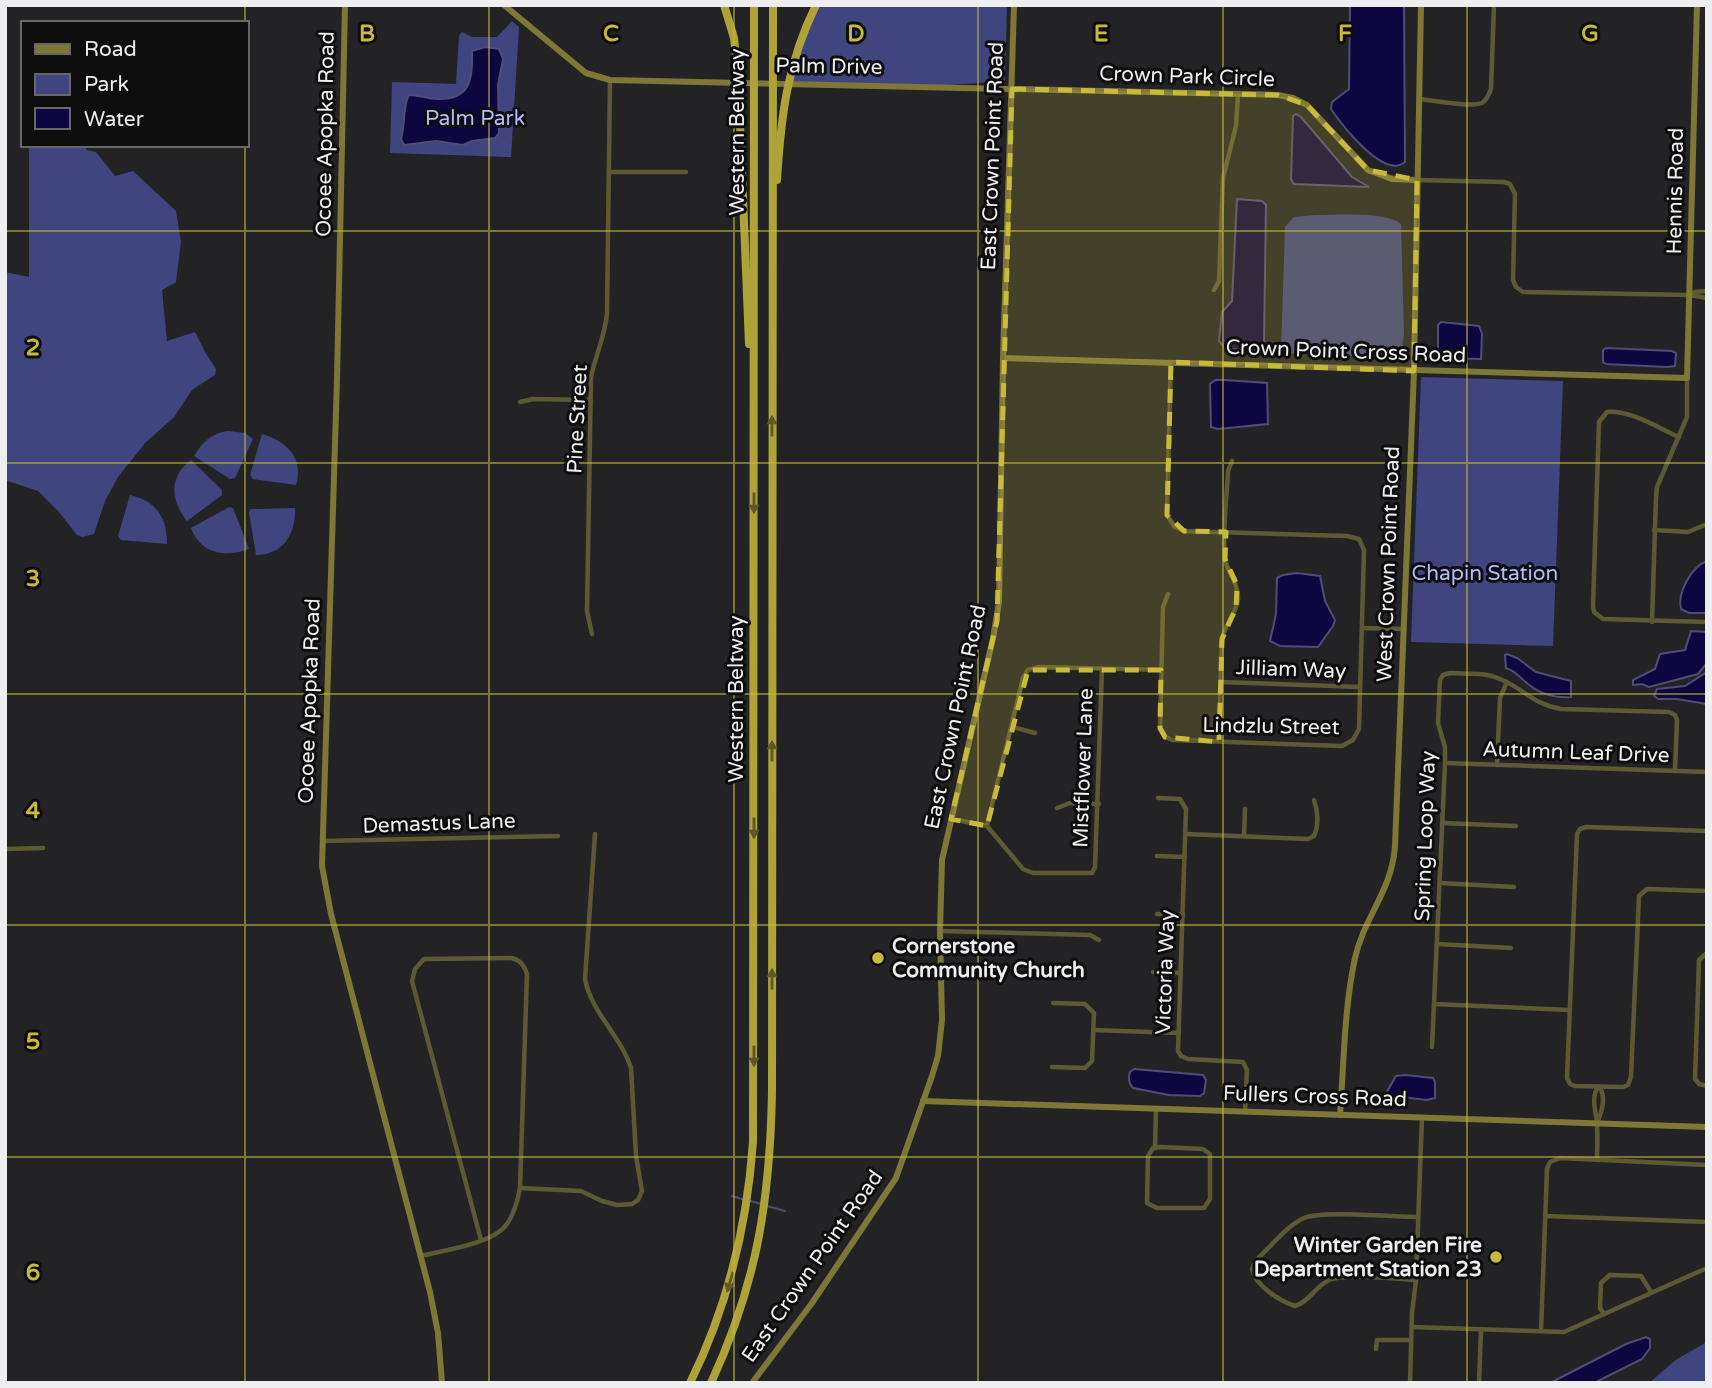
<svg xmlns="http://www.w3.org/2000/svg" width="1712" height="1388" font-family="'Varela Round',sans-serif">
	<rect width="100%" height="100%" fill="#232326"/>
	<g fill="#404580">
		<polygon points="816,5 1007,5 1005,81 936,86 787,84"/>
		<polygon points="512,21 519,27 511,157 390,153 392,82 456,84 459,36 462,32 472,37 497,37"/>
		<polygon points="29,145 83,145 87,150 96,152 115,176 133,171 176,211 181,242 176,282 162,290 167,341 195,332 205,352 216,369 215,375 192,390 174,417 145,443 118,477 105,501 94,534 82,537 77,535 59,512 38,491 5,480 5,272 29,277"/>
		<path d="M1315,215C1336,215 1386,211 1401,224L1404,334L1401,356L1379,357L1284,353L1281,351L1285,227L1294,217Z"/>
		<polygon points="1421,377 1563,381 1553,646 1411,642"/>
		<path d="M228,431L245,433L253,439L235,478L230,479L194,456C202,442 212,433 228,431Z"/>
		<path d="M262,434C287,441 304,459 296,485L253,479L250,475Z"/>
		<path d="M191,460L222,490V495L187,521C171,501 168,477 191,460Z"/>
		<path d="M130,495C156,501 167,517 167,544L121,540L118,536Z"/>
		<path d="M229,507L233,508L249,549C225,558 201,554 191,528Z"/>
		<path d="M295,508C296,533 284,555 256,555L249,512L251,509Z"/>
		<polygon points="1707,1342 1707,1383 1649,1383 1677,1359"/>
	</g>
	<g fill="#0e0640" stroke="#514c75" stroke-width="2">
		<path d="M1350,5H1404L1405,162C1384,180 1342,125 1331,109L1332,102L1349,89Z"/>
		<path d="M485,47L499,49L503,59L498,85L499,133L495,138L472,141L463,145L436,141L404,145L401,139C405,126 403,104 409,95C419,95 428,99 437,99C470,100 473,80 472,51Z"/>
		<polygon points="1296,114 1301,117 1352,177 1369,187 1294,184 1291,179 1293,116"/>
		<polygon points="1237,199 1262,201 1266,205 1264,343 1263,347 1258,350 1226,349 1219,341 1222,312 1232,301"/>
		<polygon points="1441,322 1479,326 1482,334 1481,359 1438,358 1438,325"/>
		<polygon points="1606,348 1672,351 1676,353 1675,366 1667,367 1606,364 1603,362 1603,350"/>
		<polygon points="1225,380 1267,383 1268,424 1218,429 1211,427 1210,384 1215,380"/>
		<path d="M1707,561V613H1689L1681,609C1677,593 1691,567 1707,561Z"/>
		<polygon points="1297,573 1320,576 1325,601 1335,620 1333,626 1318,647 1280,646 1270,641 1276,614 1277,578 1283,575"/>
		<polygon points="1691,631 1707,632 1707,663 1698,674 1649,687 1642,684 1633,685 1633,680 1655,669 1660,654 1685,650"/>
		<path d="M1507,654L1517,658L1536,672L1571,681V697C1556,698 1540,694 1528,684C1520,678 1516,671 1506,668L1505,655Z"/>
		<polygon points="1707,672 1707,704 1677,699 1658,699 1654,696 1657,689 1685,686"/>
		<path d="M1134,1069L1203,1075L1206,1080L1204,1093L1200,1096L1169,1095L1133,1088C1128,1083 1128,1078 1130,1072Z"/>
		<polygon points="1405,1075 1433,1078 1435,1082 1435,1098 1427,1100 1385,1095 1396,1076"/>
		<polygon points="1646,1337 1650,1339 1650,1348 1642,1359 1594,1383 1550,1383 1626,1344"/>
	</g>
	<g fill="none" stroke-linecap="round" stroke-linejoin="round">
		<g stroke="#514c75" stroke-width="2">
			<polyline points="732,1196 745,1200"/>
			<polyline points="750,1201 762,1204"/>
			<polyline points="767,1206 785,1211"/>
		</g>
		<g stroke="#5d5a33" stroke-width="4.5">
			<path d="M1419,99C1433,100 1469,108 1482,103C1487,100 1489,94 1491,89L1494,5"/>
			<polyline points="609,172 686,172"/>
			<polyline points="1417,180 1504,182 1510,184 1515,194 1513,280 1516,287 1523,292 1690,295 1707,298"/>
			<polyline points="1214,290 1219,281 1223,178 1236,126 1238,94"/>
			<polyline points="1691,295 1695,292 1707,291"/>
			<polyline points="520,402 533,399 591,400"/>
			<path d="M1679,437C1658,428 1631,410 1607,412L1599,422L1593,606L1594,612L1603,619L1707,622"/>
			<polyline points="1654,530 1688,532 1707,524"/>
			<polyline points="1168,594 1163,607 1160,728 1165,737 1172,740 1342,746 1353,740 1359,729 1364,550 1359,539 1347,536 1184,531 1175,527 1167,515 1171,363"/>
			<polyline points="1652,622 1656,497 1657,487 1687,417 1687,378"/>
			<polyline points="1362,628 1403,629"/>
			<path d="M592,634L587,611L591,378C595,355 605,338 607,313L610,80"/>
			<polyline points="1221,682 1360,687"/>
			<polyline points="1013,727 1035,733"/>
			<path d="M1219,742L1222,639C1225,624 1237,614 1238,599C1239,583 1227,573 1225,558C1222,535 1227,495 1228,471L1232,461"/>
			<polyline points="1445,763 1707,772"/>
			<polyline points="1497,765 1500,698 1507,682"/>
			<polyline points="1158,798 1180,799 1186,809 1178,1051 1181,1056 1188,1059 1243,1062 1247,1070 1245,1112"/>
			<polyline points="1057,808 1070,803 1099,804"/>
			<polyline points="952,819 987,826 1023,869 1033,873 1092,873 1095,867 1102,669"/>
			<polyline points="1442,823 1516,826"/>
			<polyline points="987,826 1023,678 1028,670 1039,667 1161,670"/>
			<polyline points="1707,831 1586,827 1580,829 1577,834 1567,1078 1570,1084 1575,1086 1623,1087 1628,1085 1631,1077 1639,896 1647,889 1707,891"/>
			<path d="M1186,834L1308,839L1314,836C1319,825 1318,811 1314,800"/>
			<polyline points="1244,836 1245,809"/>
			<polyline points="322,841 558,836"/>
			<polyline points="5,849 43,848"/>
			<polyline points="1157,856 1185,857"/>
			<polyline points="1440,883 1514,887"/>
			<polyline points="1157,914 1183,915"/>
			<polyline points="940,931 1090,935 1099,940"/>
			<polyline points="1437,944 1511,948"/>
			<polyline points="1707,953 1699,960 1695,1079 1699,1084 1707,1086"/>
			<polyline points="1153,972 1180,973"/>
			<polyline points="1434,1004 1569,1010"/>
			<polyline points="1093,1030 1179,1033"/>
			<path d="M1432,1047L1445,763V747L1438,723L1440,680L1443,675L1450,673C1466,674 1485,672 1500,679C1525,689 1532,704 1561,709L1669,712L1675,715L1677,720L1675,771"/>
			<polyline points="1052,1067 1085,1068 1092,1061 1094,1013 1085,1004 1053,1003"/>
			<path d="M1597,1122C1602,1113 1606,1097 1600,1088"/>
			<polygon points="1160,1147 1203,1149 1210,1154 1210,1199 1204,1208 1157,1208 1147,1203 1148,1156 1153,1148"/>
			<polyline points="1155,1148 1156,1109"/>
			<path d="M1597,1160C1597,1149 1598,1137 1597,1126C1597,1113 1590,1099 1598,1087"/>
			<path d="M520,1188L581,1191L602,1201L617,1205L632,1204L638,1200L642,1191L636,1156L631,1068C621,1036 591,1012 585,979L595,834"/>
			<polyline points="1545,1216 1707,1222"/>
			<path d="M421,1256C444,1250 493,1244 507,1224C514,1214 518,1199 520,1188L527,974C524,965 521,961 512,958L424,959L415,969L412,981L481,1240"/>
			<path d="M1416,1280C1397,1279 1345,1273 1329,1280C1316,1286 1309,1302 1295,1306C1279,1301 1255,1285 1252,1269L1255,1261C1270,1248 1286,1226 1304,1218C1322,1210 1395,1217 1418,1217"/>
			<polyline points="1604,1314 1600,1308 1601,1283 1610,1275 1641,1276 1651,1292"/>
			<polyline points="1412,1327 1564,1332 1707,1268"/>
			<polyline points="1541,1331 1547,1169 1550,1162 1560,1158 1707,1165"/>
			<polyline points="1376,1349 1377,1340 1411,1340"/>
			<polyline points="1410,1383 1412,1313 1416,1280 1422,1117"/>
			<polyline points="1479,1383 1481,1330"/>
		</g>
		<g stroke="#7e7837" stroke-width="6">
			<polyline points="345,5 337,379 322,866 331,914 430,1292 438,1333 442,1383"/>
			<polyline points="504,5 586,73 610,80 1278,95 1293,98 1307,105 1368,170 1392,179 1417,180"/>
			<polyline points="1003,358 1687,378 1697,5"/>
			<polyline points="923,1101 1707,1127"/>
			<path d="M1340,1115C1344,1063 1344,1009 1355,958C1364,917 1392,891 1395,846L1414,371L1421,5"/>
			<polyline points="752,1383 812,1303 896,1178 932,1076 938,1056 942,1020 940,931 942,860 993,638 999,602 1003,358 1014,5"/>
		</g>
		<g stroke="#aea338" stroke-width="8">
			<polyline points="724,5 734,38 738,75 749,344"/>
			<path d="M777,180C781,116 787,64 816,5"/>
			<path d="M690,1383C728,1306 747,1227 753,1142L754,5"/>
			<path d="M711,1383C757,1283 770,1201 772,1092L773,5"/>
		</g>
	</g>
	<defs><path id="oneway-solid" d="M-6-.8H1V-3.2L6.5 0L1 3.2V.8H-6Z" transform="scale(1.75)"/></defs>
	<g fill="#5e5823">
		<use href="#oneway-solid" transform="translate(772 426) rotate(-90)"/>
		<use href="#oneway-solid" transform="translate(754 503) rotate(90)"/>
		<use href="#oneway-solid" transform="translate(772 751) rotate(-90)"/>
		<use href="#oneway-solid" transform="translate(754 828) rotate(90)"/>
		<use href="#oneway-solid" transform="translate(772 979) rotate(-90)"/>
		<use href="#oneway-solid" transform="translate(754 1056) rotate(90)"/>
		<use href="#oneway-solid" transform="translate(730 1282) rotate(107)"/>
	</g>
	<path fill="#c8bb3b" fill-opacity="0.2" stroke="#c8bb3b" stroke-width="5" stroke-dasharray="14 9" stroke-linejoin="round" d="M1012,89L1278,95L1307,105L1368,170L1417,180L1414,371L1171,362L1167,515L1184,531L1226,532L1225,559L1237,585L1236,608L1222,639L1219,742L1165,737L1160,728L1161,670H1028L987,826L951,819L997,621Z"/>
	<path fill="none" stroke="#c8bb3b" stroke-width="2" stroke-opacity="0.55" d="M245,5V23M489,5V1383M734,5V1383M978,5V1383M1223,5V1383M1467,5V1383M245,145V1383M5,231H1707M5,463H1707M5,694H1707M5,925H1707M5,1157H1707"/>
	<g fill="#c8bb3b" stroke="#0d0d0e" stroke-width="2.5">
		<circle cx="878" cy="958" r="7"/>
		<circle cx="1496" cy="1257" r="7"/>
	</g>
	<g text-anchor="middle" stroke-width="6" stroke-linejoin="round" paint-order="stroke">
		<g font-size="21" fill="#eeeef0" stroke="#0d0d0e">
			<text transform="translate(829 66) rotate(1)" y="7">Palm Drive</text>
			<text transform="translate(1187 76) rotate(2)" y="7">Crown Park Circle</text>
			<text transform="translate(737 132) rotate(-90)" y="7">Western Beltway</text>
			<text transform="translate(325 134) rotate(-89)" y="7">Ocoee Apopka Road</text>
			<text transform="translate(992 156) rotate(-88)" y="7">East Crown Point Road</text>
			<text transform="translate(1675 191) rotate(-89)" y="7">Hennis Road</text>
			<text transform="translate(1346 351) rotate(2)" y="7">Crown Point Cross Road</text>
			<text transform="translate(577 419) rotate(-87)" y="7">Pine Street</text>
			<text transform="translate(1388 564) rotate(-88)" y="7">West Crown Point Road</text>
			<text transform="translate(1291 669) rotate(2)" y="7">Jilliam Way</text>
			<text transform="translate(736 699) rotate(-90)" y="7">Western Beltway</text>
			<text transform="translate(309 701) rotate(-88)" y="7">Ocoee Apopka Road</text>
			<text transform="translate(955 717) rotate(-78)" y="7">East Crown Point Road</text>
			<text transform="translate(1271 726) rotate(1)" y="7">Lindzlu Street</text>
			<text transform="translate(1576 752) rotate(2)" y="7">Autumn Leaf Drive</text>
			<text transform="translate(1083 768) rotate(-88)" y="7">Mistflower Lane</text>
			<text transform="translate(439 823) rotate(-2)" y="7">Demastus Lane</text>
			<text transform="translate(1425 836) rotate(-88)" y="7">Spring Loop Way</text>
			<text transform="translate(1165 972) rotate(-88)" y="7">Victoria Way</text>
			<text transform="translate(1315 1096) rotate(2)" y="7">Fullers Cross Road</text>
			<text transform="translate(812 1266) rotate(-55)" y="7">East Crown Point Road</text>
		</g>
		<g font-size="21" fill="#b2bbfd" stroke="#0d0d0e">
			<text x="475" y="125">Palm Park</text>
			<text x="1485" y="580">Chapin Station</text>
		</g>
		<g font-size="21" font-weight="bold" fill="#eeeef0" stroke="#0d0d0e" text-anchor="start">
			<text x="892" y="953">Cornerstone<tspan x="892" dy="24">Community Church</tspan></text>
			<text x="1482" y="1252" text-anchor="end">Winter Garden Fire<tspan x="1482" dy="24">Department Station 23</tspan></text>
		</g>
	</g>
	<g font-size="23" text-anchor="middle" font-weight="bold" fill="#c8bb3b" stroke="#0d0d0e" stroke-width="6" stroke-linejoin="round" paint-order="stroke">
		<text x="367" y="41">B</text>
		<text x="611" y="41">C</text>
		<text x="856" y="41">D</text>
		<text x="1101" y="41">E</text>
		<text x="1345" y="41">F</text>
		<text x="1590" y="41">G</text>
		<text x="33" y="355">2</text>
		<text x="33" y="586">3</text>
		<text x="33" y="818">4</text>
		<text x="33" y="1049">5</text>
		<text x="33" y="1280">6</text>
	</g>
	<rect width="1712" height="1388" fill="none" stroke="#eeeef0" stroke-width="14"/>
	<rect x="21" y="21" width="228" height="126" fill="#0d0d0e" stroke="#676768" stroke-width="2"/>
	<rect x="35" y="44" width="35" height="10" fill="#7e7837" stroke="#676768" stroke-width="2"/>
	<text x="84" y="56" font-size="21" fill="#eeeef0">Road</text>
	<rect x="35" y="74" width="35" height="21" fill="#404580" stroke="#676768" stroke-width="2"/>
	<text x="84" y="91" font-size="21" fill="#eeeef0">Park</text>
	<rect x="35" y="108" width="35" height="21" fill="#0e0640" stroke="#676768" stroke-width="2"/>
	<text x="84" y="126" font-size="21" fill="#eeeef0">Water</text>
</svg>
